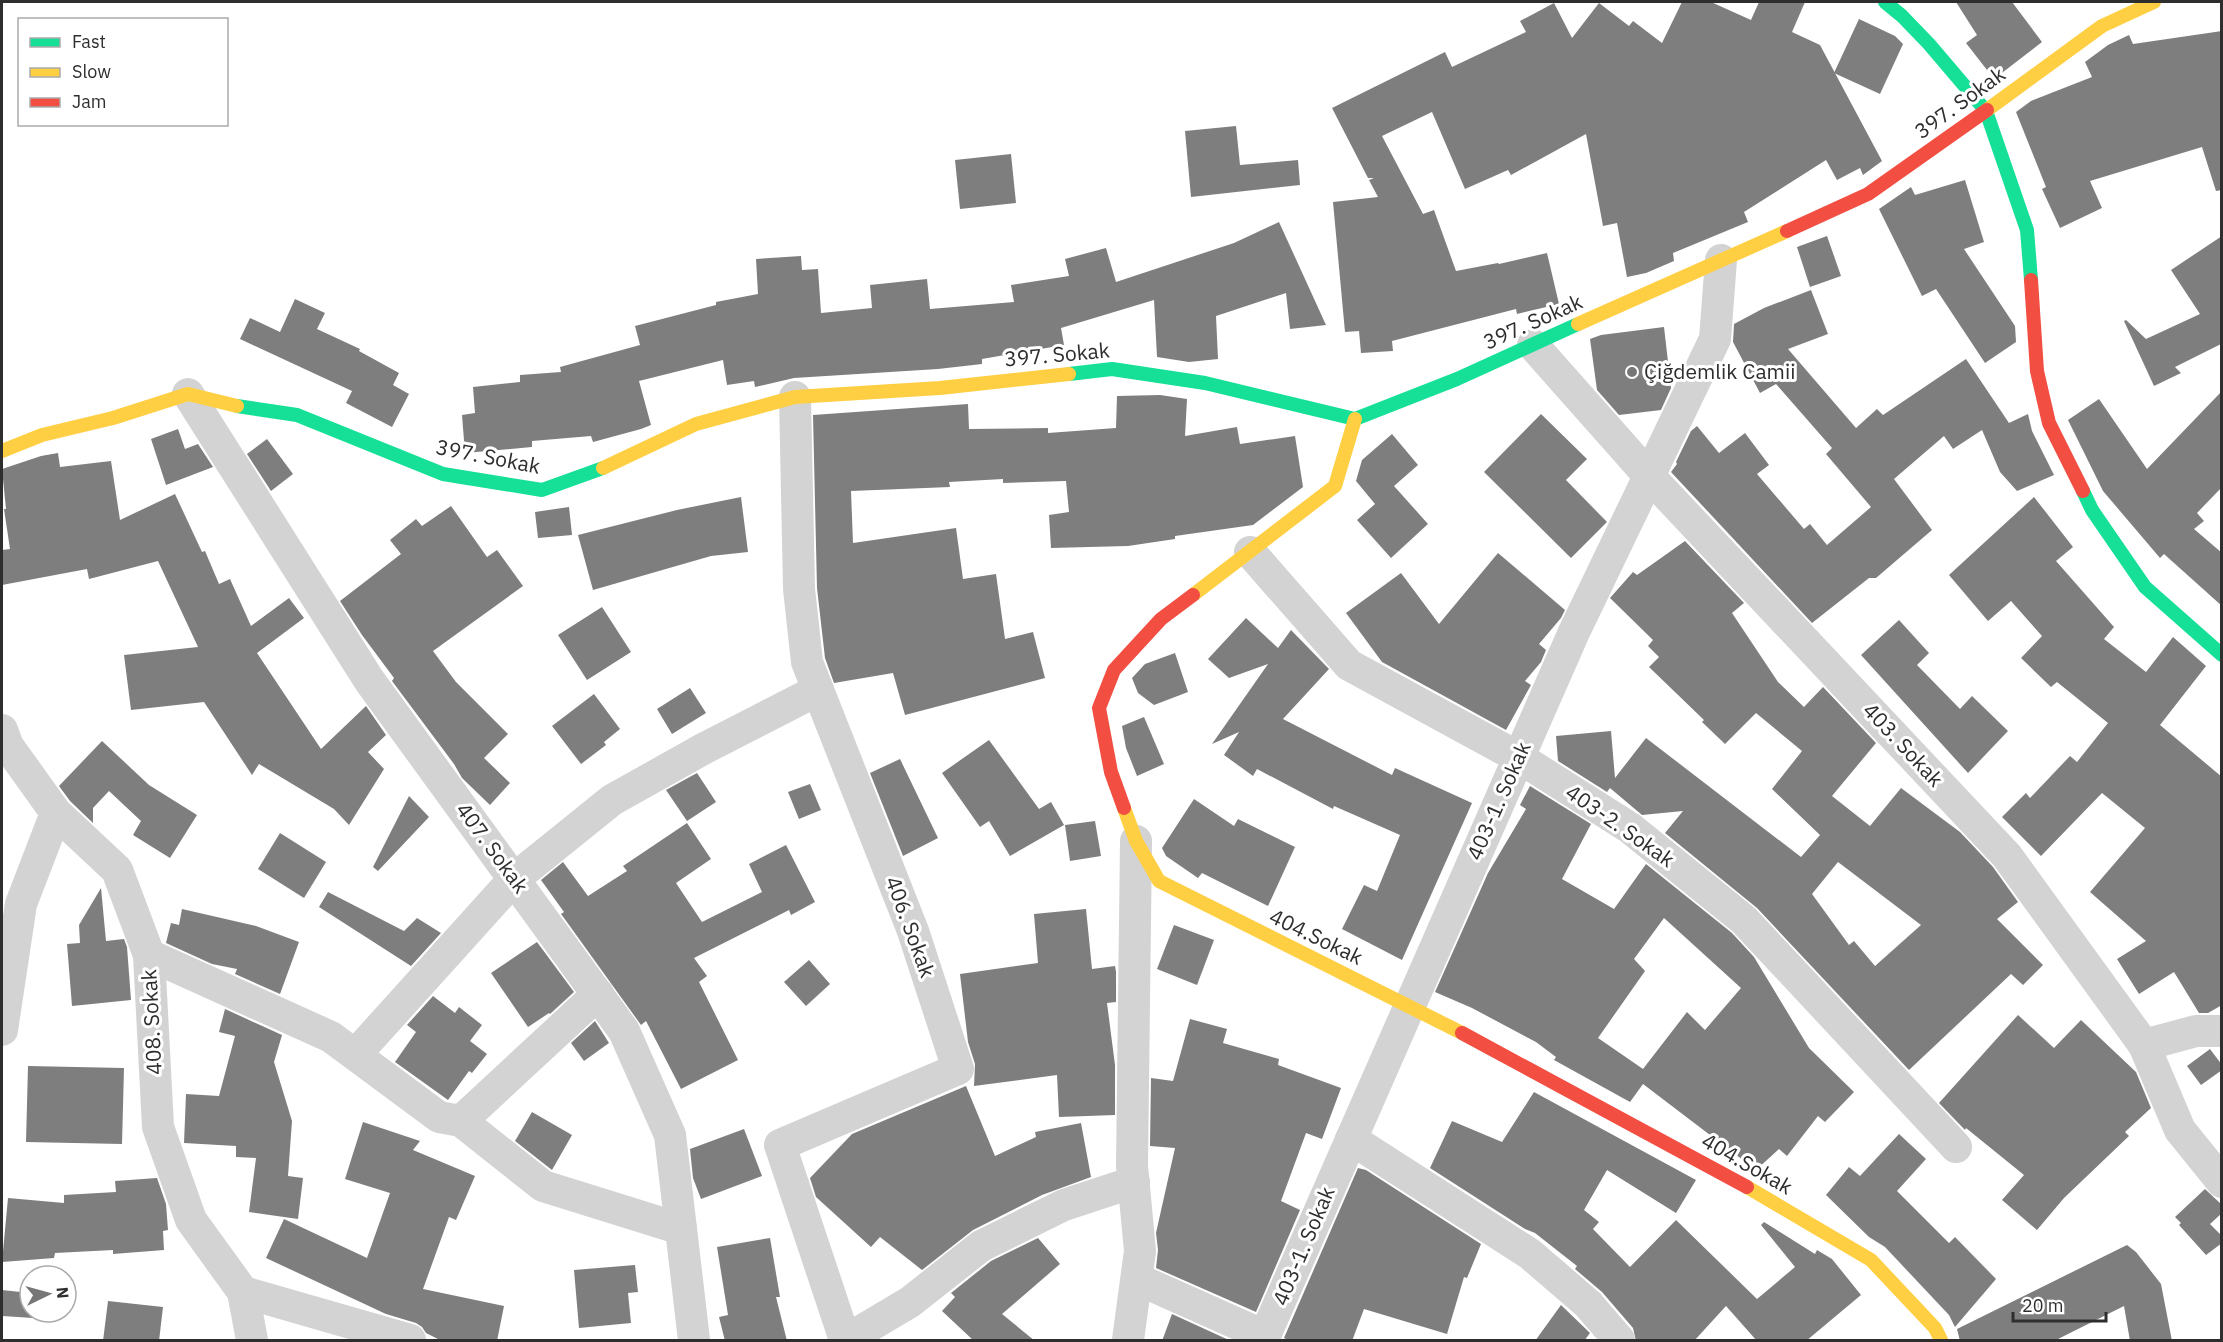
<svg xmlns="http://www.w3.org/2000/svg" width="2223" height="1342" font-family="'IBM Plex Sans',sans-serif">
	<rect width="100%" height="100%" fill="#fff"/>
	<g fill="#7e7e7e" fill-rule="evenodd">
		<polygon points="1682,2 1711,2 1751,20 1759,2 1805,2 1792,32 1820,45 1882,161 1863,175 1860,168 1837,180 1826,160 1744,212 1748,222 1673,253 1674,261 1646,273 1627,277 1617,223 1603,226 1586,134 1511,175 1508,170 1465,189 1432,112 1382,136 1423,214 1434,210 1456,271 1498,263 1499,264 1547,253 1559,304 1517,314 1516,309 1392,341 1393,351 1361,353 1359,331 1345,332 1333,202 1378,197 1369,180 1374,178 1368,178 1332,108 1445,52 1452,67 1526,32 1520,21 1554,3 1572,38 1599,3 1629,26 1633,21 1662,43"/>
		<polygon points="1956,2 2012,2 2042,42 1994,79 1966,43 1977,35"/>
		<polygon points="1859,19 1895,36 1903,44 1880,94 1834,73"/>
		<polygon points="2222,31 2222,190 2216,191 2202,147 2090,181 2102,208 2060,228 2042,189 2046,187 2016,112 2031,101 2092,77 2085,62 2108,45 2129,35 2133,44"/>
		<polygon points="1236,126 1240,165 1298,160 1300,185 1191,197 1185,131"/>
		<polygon points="1011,154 1016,203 960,209 955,160"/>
		<polygon points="1965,180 1984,242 1964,249 2015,326 2016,342 1985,363 1936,289 1922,296 1879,209 1911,187 1915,195"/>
		<polygon points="1279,222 1326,325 1290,329 1286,293 1216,316 1218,359 1189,362 1157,357 1154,300 1061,328 1064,345 982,359 982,364 938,369 794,378 755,387 754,381 727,385 723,360 639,381 651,425 641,429 593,442 591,436 532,441 532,447 465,453 462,415 475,413 473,387 520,382 520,375 561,372 560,367 640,345 635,326 716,305 716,302 758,294 756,259 801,256 802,270 818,269 821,313 872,308 870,285 927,279 930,309 1014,302 1011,285 1069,276 1065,259 1106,248 1116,282 1234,243"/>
		<polygon points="1827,236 1841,276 1810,287 1797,247"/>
		<polygon points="2222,236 2222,346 2221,344 2175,367 2181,373 2154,386 2124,321 2126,320 2146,339 2200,314 2171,270"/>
		<polygon points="1811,290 1828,334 1788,349 1856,428 1877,409 1883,415 1966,359 2009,423 2028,414 2032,431 2054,475 2017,491 2000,472 1982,430 1953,449 1944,436 1894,479 1932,530 1876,578 1869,578 1812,623 1671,472 1677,464 1676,462 1691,431 1697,426 1719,453 1745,433 1769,465 1757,474 1804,529 1810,524 1827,545 1871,507 1826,454 1832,448 1776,384 1760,393 1733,342 1734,324 1764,308"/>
		<polygon points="295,299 325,313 317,329 360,349 359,351 399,373 393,385 409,394 392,427 346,403 352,391 240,339 250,318 280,332"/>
		<polygon points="1664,327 1671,388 1661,410 1619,415 1597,390 1590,339 1601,335"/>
		<polygon points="2222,391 2222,487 2197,513 2204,521 2194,529 2222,553 2222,606 2164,554 2160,558 2103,491 2068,420 2099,399 2147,469"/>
		<polygon points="1160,395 1187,399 1185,436 1237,427 1240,444 1295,436 1303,487 1253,525 1175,536 1175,539 1128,546 1051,548 1049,515 1069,512 1066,481 1003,483 1003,479 949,482 950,487 851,491 853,543 956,528 963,579 996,574 1005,639 1033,632 1045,678 905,715 893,673 834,683 825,658 817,588 813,415 968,404 969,429 1048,428 1048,433 1116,428 1117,396"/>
		<polygon points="1541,414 1587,459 1566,480 1607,522 1571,558 1484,472"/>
		<polygon points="178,429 185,449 198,444 213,467 166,485 151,439"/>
		<polygon points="1392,434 1418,465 1394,486 1428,524 1391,558 1357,520 1375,504 1356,481 1362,460"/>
		<polygon points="267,439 293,474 271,491 247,454"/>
		<polygon points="58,453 60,467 111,461 120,520 175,494 202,552 205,551 219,584 230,579 251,626 289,598 304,618 257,653 321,749 366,706 386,735 368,752 384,769 349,825 334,809 259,764 252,775 204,702 131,710 124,655 198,647 158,561 89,579 87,569 2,585 2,550 10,549 4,509 6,509 2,469 41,456"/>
		<polygon points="741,497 748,552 711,556 593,590 578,535 677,510"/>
		<polygon points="2034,497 2073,547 2056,561 2114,627 2104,639 2146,672 2173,637 2206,666 2160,725 2222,777 2222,1005 2208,1013 2199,1013 2174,972 2139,994 2117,959 2146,941 2090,892 2145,828 2102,793 2041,856 2002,817 2026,793 2030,798 2070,756 2077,762 2108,723 2057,682 2051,687 2021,658 2042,636 2011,601 1988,621 1949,575"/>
		<polygon points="451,506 487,557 497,550 523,586 433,651 456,682 508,734 484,758 510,783 490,805 462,778 454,764 392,681 394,678 362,635 340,601 401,554 390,540 416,519 422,526"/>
		<polygon points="569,507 572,535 538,538 535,512"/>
		<path d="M1685,541L1744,603L1732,613L1778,682L1804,707L1823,687L1876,743L1832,796L1870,826L1901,788L1960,832L1993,867L2018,902L1997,919L2043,965L2023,985L2011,974L1909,1070L1757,908L1665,833L1683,811L1642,815L1610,788L1607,792L1558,761L1556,736L1611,731L1615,778L1646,738L1801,857L1820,835L1772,789L1802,751L1756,713L1725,744L1702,722L1704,720L1649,667L1659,657L1648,646L1653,640L1610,598L1633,572L1637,575ZM1838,862L1921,925L1875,966L1854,941L1849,945L1812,894Z"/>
		<polygon points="1498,553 1565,610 1561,618 1539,644 1546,650 1541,662 1525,681 1531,685 1506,730 1382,662 1346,613 1401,573 1439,624"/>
		<polygon points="602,607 631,652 587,680 558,635"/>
		<polygon points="1246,618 1278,648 1291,630 1329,669 1283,719 1392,775 1395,768 1472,803 1402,960 1342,929 1364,885 1377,891 1400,835 1334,806 1333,809 1257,769 1253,776 1224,755 1239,732 1212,744 1268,664 1229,678 1208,659"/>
		<polygon points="1899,620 1929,653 1917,665 1960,709 1972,696 2008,731 1968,773 1861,655"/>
		<polygon points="1175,653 1188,692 1154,705 1138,693 1132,678 1145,664"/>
		<polygon points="690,688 706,713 672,734 657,709"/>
		<polygon points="594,694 620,729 604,742 606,745 581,764 552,726"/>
		<polygon points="1144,717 1164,764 1137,776 1126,748 1122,726"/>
		<polygon points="989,740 1039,809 1051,802 1064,825 1010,856 989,821 980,827 942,773"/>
		<polygon points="102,741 149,785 197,815 170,858 133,835 141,821 109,791 93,808 93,823 70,801 59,786"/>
		<polygon points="900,759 938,838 903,856 870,773"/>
		<polygon points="697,773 716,802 687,821 666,790"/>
		<polygon points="810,784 821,810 799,819 788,792"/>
		<path d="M1530,786L1591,824L1562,879L1614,909L1646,864L1732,933L1754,957L1809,1048L1854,1092L1825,1122L1818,1116L1787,1156L1779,1149L1756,1170L1643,1084L1630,1102L1554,1060L1556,1057L1536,1042L1472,1008L1435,992L1488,873L1526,809L1520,805ZM1664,918L1741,988L1705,1030L1687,1012L1643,1069L1598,1038L1645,971L1634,959Z"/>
		<polygon points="409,796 429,817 378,871 373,867"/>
		<polygon points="1194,799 1234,826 1238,819 1295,847 1268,906 1202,873 1198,878 1166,856 1162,848"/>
		<polygon points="1095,821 1101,856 1070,861 1065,825"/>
		<polygon points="687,823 711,859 676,883 702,922 762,892 749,864 786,845 815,902 791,915 789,910 694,958 707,976 699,982 738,1060 681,1089 646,1021 641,1025 564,918 561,914 564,912 541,880 563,862 588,896 627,871 623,866"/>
		<polygon points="280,833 326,862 304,898 258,869"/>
		<polygon points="101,888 106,941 124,939 127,947 131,1000 72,1006 67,944 80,943 79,925"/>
		<polygon points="328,892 404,931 417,918 441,933 411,966 319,907"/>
		<polygon points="182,909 256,926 299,942 280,994 235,974 237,969 212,964 166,943 171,923 179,925"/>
		<polygon points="1086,909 1092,969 1115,966 1116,972 1116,1002 1107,1003 1115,1065 1115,1115 1059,1117 1057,1075 974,1086 975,1064 968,1042 960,974 1038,963 1034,914"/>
		<polygon points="1174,925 1214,940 1197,985 1157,969"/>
		<polygon points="537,942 574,992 550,1014 549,1013 528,1027 491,973"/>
		<polygon points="809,960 830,984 806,1006 784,982"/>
		<polygon points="433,996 455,1013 459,1007 482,1025 470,1041 487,1054 472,1073 469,1071 448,1100 395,1062 416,1032 407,1025"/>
		<polygon points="225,1009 282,1035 274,1062 292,1121 288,1176 303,1178 298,1219 249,1212 256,1158 236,1157 236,1146 184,1143 186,1094 219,1096 235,1036 219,1032"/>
		<polygon points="2018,1015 2054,1048 2081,1020 2136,1072 2151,1108 2125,1132 2129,1136 2064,1198 2037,1230 2002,1200 2024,1175 1966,1128 1965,1130 1939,1103"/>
		<polygon points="1190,1019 1227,1029 1223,1043 1279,1059 1278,1065 1341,1088 1322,1139 1306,1133 1281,1201 1300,1210 1256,1312 1156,1268 1158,1250 1156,1233 1175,1148 1150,1146 1151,1078 1173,1081"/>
		<polygon points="595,1021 609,1043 584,1061 571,1043"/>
		<polygon points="2210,1049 2222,1065 2222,1070 2201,1085 2187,1066"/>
		<polygon points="28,1066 124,1068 122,1144 26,1142"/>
		<polygon points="966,1086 995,1156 1036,1137 1035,1132 1081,1123 1091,1177 1042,1195 973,1230 922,1270 880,1237 871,1247 816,1197 810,1178 852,1134"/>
		<polygon points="1534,1092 1696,1180 1676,1213 1607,1170 1584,1210 1599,1222 1593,1229 1630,1267 1676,1220 1757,1299 1795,1267 1761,1225 1764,1222 1815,1254 1817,1250 1832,1259 1861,1295 1806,1341 1757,1341 1726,1306 1694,1341 1636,1341 1633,1328 1602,1292 1575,1269 1577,1266 1535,1233 1525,1229 1430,1168 1452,1121 1502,1142"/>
		<polygon points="532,1112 572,1135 552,1170 515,1141"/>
		<polygon points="363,1122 420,1141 413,1150 475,1176 456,1220 449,1217 423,1289 504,1306 497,1341 442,1341 426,1333 422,1327 416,1323 386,1314 266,1258 284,1219 367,1258 390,1193 345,1179"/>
		<polygon points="744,1129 762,1176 701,1199 693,1178 690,1149"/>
		<polygon points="1899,1134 1926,1159 1897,1191 1949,1243 1955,1237 1996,1279 1955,1327 1949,1315 1885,1247 1869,1237 1826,1195 1849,1167 1860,1176"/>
		<polygon points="1358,1168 1366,1170 1481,1244 1467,1278 1464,1277 1447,1334 1364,1309 1352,1341 1290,1341 1284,1338"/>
		<polygon points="157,1178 166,1204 168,1230 163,1231 164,1250 113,1254 113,1250 55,1253 54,1258 2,1262 8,1198 64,1203 64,1195 116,1192 115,1181"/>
		<polygon points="2205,1189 2222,1205 2222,1213 2210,1224 2222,1236 2222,1243 2206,1255 2179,1225 2181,1223 2175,1217"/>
		<polygon points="770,1238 780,1297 776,1297 787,1341 725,1341 719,1317 728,1315 717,1247"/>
		<polygon points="1038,1238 1060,1264 1002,1314 1035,1341 974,1341 942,1311 955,1297 951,1293 991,1261"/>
		<polygon points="2127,1245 2136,1252 2161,1284 2172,1341 2130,1341 2124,1306 2054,1341 1960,1341 1957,1329"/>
		<polygon points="635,1265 638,1292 628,1293 631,1323 579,1328 574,1270"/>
		<polygon points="2,1290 30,1293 30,1312 50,1312 49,1319 2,1316"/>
		<polygon points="108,1301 163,1307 159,1341 103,1341"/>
		<polygon points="1561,1305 1590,1333 1584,1341 1535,1341"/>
		<polygon points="1172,1314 1231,1341 1162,1341"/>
	</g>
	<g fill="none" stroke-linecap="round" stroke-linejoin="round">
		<g stroke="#d3d3d3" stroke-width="32">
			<polyline points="1533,345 1649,476 2007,856 2144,1045 2180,1130 2222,1182"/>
			<polyline points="188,394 369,680 624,1031 670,1135 694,1340"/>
			<polyline points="795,397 799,589 807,662 913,931 958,1069 780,1145 845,1340"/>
			<polyline points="1250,552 1349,665 1518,757 1630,828 1744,920 1956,1147"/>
			<polyline points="2,730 8,746 56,813 117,870 149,955 158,1127 191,1220 243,1292 252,1340"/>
			<polyline points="149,955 331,1037 439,1117 461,1121 543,1186 681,1229"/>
			<polyline points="2,1030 21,904 56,813"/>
			<polyline points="2144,1045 2196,1031 2222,1031"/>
			<polyline points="356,1054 514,879 612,800 703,749 818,690"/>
			<polyline points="461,1121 598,994"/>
			<polyline points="1351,1139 1530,1254 1588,1304 1619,1340"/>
			<polyline points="1137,1279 1265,1336"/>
			<polyline points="243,1292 410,1340"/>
			<polyline points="846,1340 910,1302 981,1246 1064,1205 1134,1182"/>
			<polyline points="1128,1340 1140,1251 1132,1166 1136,841"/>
			<polyline points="1263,1340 1574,632 1715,339 1721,260"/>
		</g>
		<g stroke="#16e098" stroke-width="14">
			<polyline points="1885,2 1902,16 1929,44 1986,111 2027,230 2031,280"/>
			<polyline points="1069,374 1112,369 1205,383 1355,419 1457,379 1578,324"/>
			<polyline points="237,406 297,415 443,474 542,490 603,468"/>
			<polyline points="2083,491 2092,510 2145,587 2222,655"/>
		</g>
		<g stroke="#ffcf43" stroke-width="14">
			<polyline points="1987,110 2102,26 2154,2"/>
			<polyline points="1578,324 1787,231"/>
			<polyline points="2,451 42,435 113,418 188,394 237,406"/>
			<polyline points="603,468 696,424 795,397 940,388 1069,374"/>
			<polyline points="1193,595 1335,486 1355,419"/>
			<polyline points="1124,808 1136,841 1159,881 1462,1033"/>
			<polyline points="1747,1187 1871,1260 1935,1328 1941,1340"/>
		</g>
		<g stroke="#f24e42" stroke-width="14">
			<polyline points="1787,231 1868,194 1987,110"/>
			<polyline points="2031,280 2037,371 2049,423 2083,491"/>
			<polyline points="1124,808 1111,772 1099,708 1114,670 1161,619 1193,595"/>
			<polyline points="1462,1033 1747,1187"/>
		</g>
	</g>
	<circle fill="#777" stroke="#fff" stroke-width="2" cx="1632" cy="372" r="6"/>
	<g text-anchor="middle" stroke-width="6" stroke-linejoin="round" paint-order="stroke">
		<g font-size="21" fill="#2e2e2e" stroke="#fff">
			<text transform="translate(1960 103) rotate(-36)" y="7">397. Sokak</text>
			<text transform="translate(1533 322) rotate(-24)" y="7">397. Sokak</text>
			<text transform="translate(1057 355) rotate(-5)" y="7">397. Sokak</text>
			<text transform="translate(488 457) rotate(11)" y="7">397. Sokak</text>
			<text transform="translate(1903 745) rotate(47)" y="7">403. Sokak</text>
			<text transform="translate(1499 801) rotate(-66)" y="7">403-1. Sokak</text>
			<text transform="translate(1620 826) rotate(35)" y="7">403-2. Sokak</text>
			<text transform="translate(492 848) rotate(54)" y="7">407. Sokak</text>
			<text transform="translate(910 927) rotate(70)" y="7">406. Sokak</text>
			<text transform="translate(1316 937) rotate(26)" y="7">404.Sokak</text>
			<text transform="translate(152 1022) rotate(-93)" y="7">408. Sokak</text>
			<text transform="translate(1747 1164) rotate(30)" y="7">404.Sokak</text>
			<text transform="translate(1304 1246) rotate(-67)" y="7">403-1. Sokak</text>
		</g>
		<g font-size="21" fill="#2e2e2e" stroke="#fff" text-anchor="start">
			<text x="1644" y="379">Çiğdemlik Camii</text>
		</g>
	</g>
	<rect width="2223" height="1342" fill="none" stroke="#2e2e2e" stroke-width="6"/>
	<rect x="18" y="18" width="210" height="108" fill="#ffffff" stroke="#ababab" stroke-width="1.5"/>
	<rect x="30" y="38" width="30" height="9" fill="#16e098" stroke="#ababab" stroke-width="1.5"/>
	<text x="72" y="48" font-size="18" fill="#2e2e2e">Fast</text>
	<rect x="30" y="68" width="30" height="9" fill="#ffcf43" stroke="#ababab" stroke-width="1.5"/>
	<text x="72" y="78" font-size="18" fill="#2e2e2e">Slow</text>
	<rect x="30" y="98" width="30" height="9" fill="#f24e42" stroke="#ababab" stroke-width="1.5"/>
	<text x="72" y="108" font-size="18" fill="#2e2e2e">Jam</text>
	<g transform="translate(48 1294) rotate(85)"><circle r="28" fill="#ffffff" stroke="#ababab" stroke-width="1.5"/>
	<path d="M0-4.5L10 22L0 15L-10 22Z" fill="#777777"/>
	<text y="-9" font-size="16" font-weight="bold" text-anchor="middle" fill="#2e2e2e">N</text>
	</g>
	<path d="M2013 1312v9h93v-9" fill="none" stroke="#2e2e2e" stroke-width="3"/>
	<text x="2022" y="1312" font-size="18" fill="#2e2e2e" stroke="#ffffff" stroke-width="4.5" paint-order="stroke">20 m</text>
</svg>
